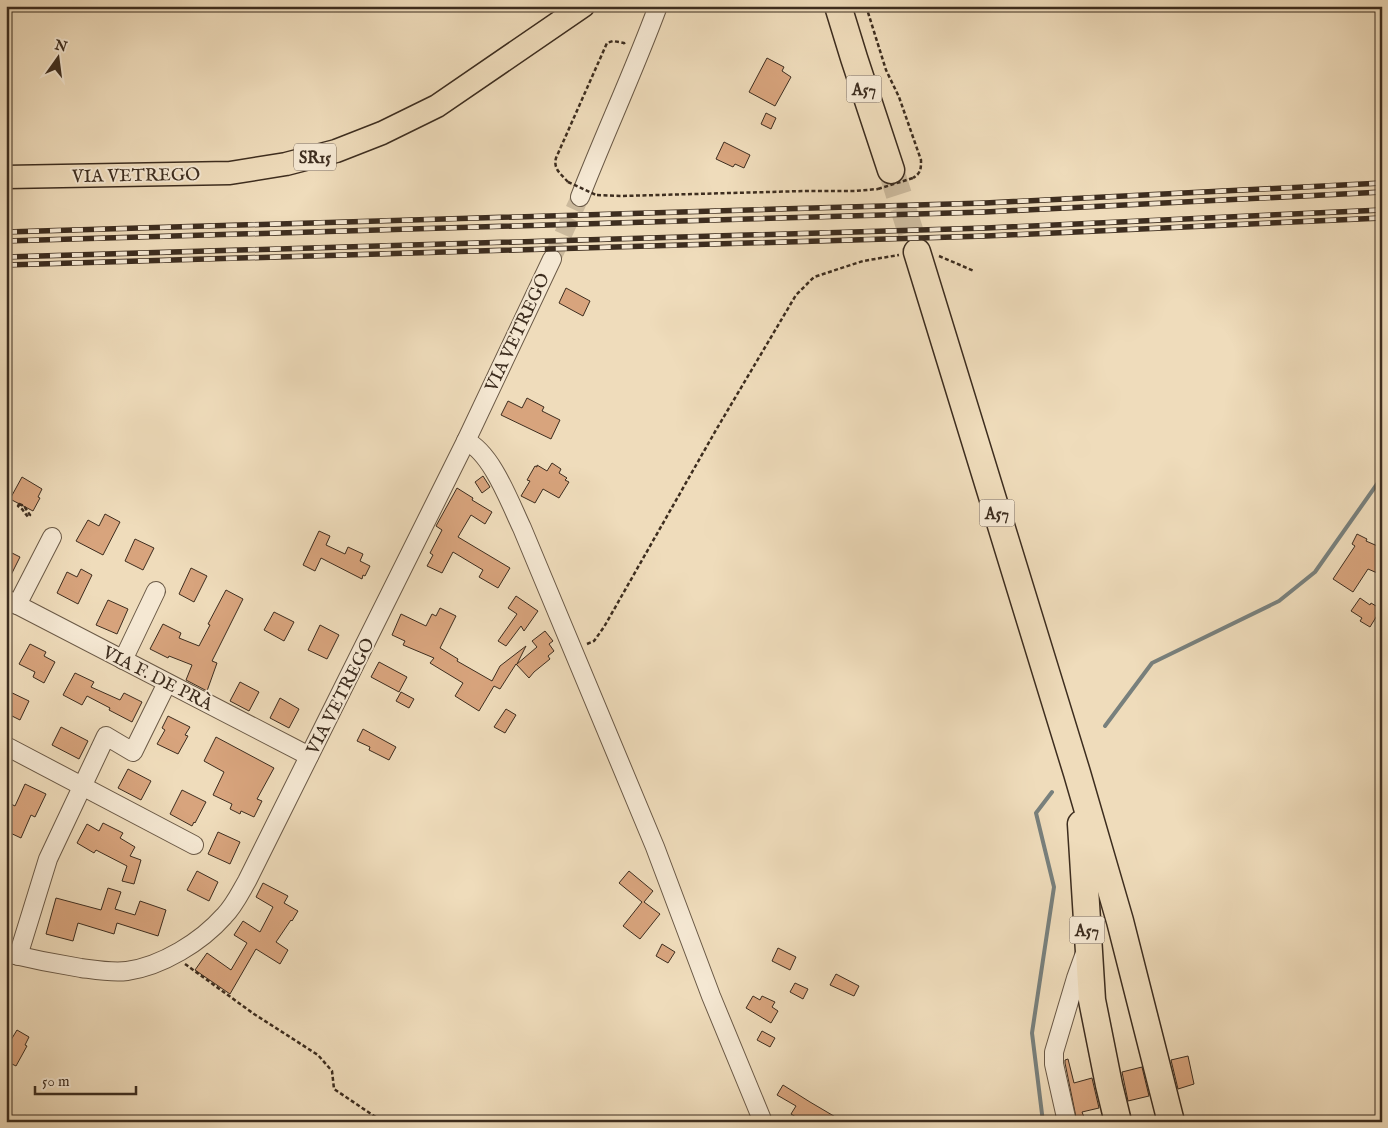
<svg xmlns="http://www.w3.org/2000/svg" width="1388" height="1128" font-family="'IM FELL English',serif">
	<rect width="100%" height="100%" fill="#efdcbb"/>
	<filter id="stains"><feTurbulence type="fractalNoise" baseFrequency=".004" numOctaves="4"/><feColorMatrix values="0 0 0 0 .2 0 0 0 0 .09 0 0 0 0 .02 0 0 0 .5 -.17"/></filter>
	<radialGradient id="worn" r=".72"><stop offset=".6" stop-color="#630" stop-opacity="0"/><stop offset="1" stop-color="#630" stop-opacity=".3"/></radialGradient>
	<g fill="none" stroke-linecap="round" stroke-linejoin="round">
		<g stroke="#78807d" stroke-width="4">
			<polyline points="1105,726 1152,663 1279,601 1315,572 1382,477"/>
			<polyline points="1043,1122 1032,1033 1054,887 1036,813 1052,792"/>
		</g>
	</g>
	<g fill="#d8a47d" stroke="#3d2d1f">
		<polygon points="767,58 784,67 782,71 791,77 775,106 749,92"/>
		<polygon points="766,113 776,118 771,129 761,124"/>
		<polygon points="724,142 750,155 744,168 735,164 733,167 716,159"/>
		<polygon points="566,288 590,301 583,316 559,303"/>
		<polygon points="527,398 544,407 542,411 560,420 551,439 501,415 508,401 522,408"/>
		<polygon points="552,463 561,469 559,473 567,478 565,480 569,482 559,498 543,489 535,503 521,496 530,481 527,480 535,466 537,467 537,465 547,471"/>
		<polygon points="483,476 490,487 482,493 475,482"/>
		<polygon points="22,477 42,489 38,497 40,498 33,511 10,499"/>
		<polygon points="457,488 473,498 472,500 492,512 485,524 471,515 458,537 510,568 498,588 479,577 483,570 453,552 442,573 427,566 433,555 430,553 442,530 436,526"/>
		<polygon points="105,514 120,522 103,555 76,541 88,520 99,526"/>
		<polygon points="319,531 330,536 326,545 345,554 348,547 363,554 360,561 370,566 365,576 363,575 362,579 321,558 315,571 303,565"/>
		<polygon points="1357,534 1367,539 1366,541 1382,548 1382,575 1368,569 1353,592 1333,579 1355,546 1352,544"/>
		<polygon points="135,539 154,548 143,570 125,561"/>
		<polygon points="6,550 20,557 6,585"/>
		<polygon points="191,568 207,576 194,602 179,594"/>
		<polygon points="81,569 92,575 78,604 57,593 67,572 77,577"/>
		<polygon points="226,590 243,599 212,661 217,663 207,691 186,680 192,665 169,656 168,658 150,649 163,624 181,633 179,638 199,646 210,625 208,624"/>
		<polygon points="516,596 538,611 524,631 521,626 506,646 498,641 517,614 508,608"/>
		<polygon points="1360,598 1370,605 1371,603 1381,609 1370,627 1360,621 1362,618 1351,611"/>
		<polygon points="108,600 128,609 117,634 96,625"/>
		<polygon points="440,608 456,616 440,648 458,659 457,661 492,681 500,666 526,646 517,664 537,647 532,641 545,631 553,641 549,644 554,651 548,656 550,659 534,672 529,678 516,664 500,689 494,686 479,711 455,696 463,683 430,663 434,658 403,645 405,641 392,635 401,614 426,626 432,614 436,616"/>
		<polygon points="274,612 294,622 284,641 264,630"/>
		<polygon points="320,625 339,635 327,659 308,650"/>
		<polygon points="30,644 46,652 44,656 55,662 44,683 33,677 35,672 19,664"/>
		<polygon points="379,662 407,677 399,692 371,677"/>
		<polygon points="75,673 94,682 91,687 120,700 124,693 142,702 132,722 109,710 110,708 87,696 82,705 63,695"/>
		<polygon points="240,682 259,692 249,711 230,701"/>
		<polygon points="6,690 29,701 20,720 6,713"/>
		<polygon points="401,692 414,699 409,708 396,701"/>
		<polygon points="280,698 299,709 289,728 270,718"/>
		<polygon points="506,709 516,715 505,733 494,727"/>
		<polygon points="168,716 190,727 185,735 188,736 178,754 157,744 165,730 162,728"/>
		<polygon points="61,727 88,741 79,759 52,745"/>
		<polygon points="363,729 396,747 389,760 369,750 370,747 357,741"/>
		<polygon points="216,737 274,768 257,799 262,801 254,817 241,811 240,814 230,809 232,804 213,795 224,772 204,761"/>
		<polygon points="128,769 151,781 141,800 118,788"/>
		<polygon points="25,784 46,794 35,817 31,815 21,838 6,831 6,813 11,804 15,806"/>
		<polygon points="182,790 206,802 195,823 194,822 192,826 170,814"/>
		<polygon points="103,823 123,833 120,838 135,847 130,856 141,860 134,884 122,881 127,866 96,850 94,853 77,843 87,824 99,831"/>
		<polygon points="218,832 240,842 230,864 208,854"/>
		<polygon points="197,871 218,882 209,901 187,890"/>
		<polygon points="629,871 653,891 644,902 660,914 640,939 623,926 642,902 619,883"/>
		<polygon points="263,883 288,896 284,903 298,911 292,921 291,920 276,942 288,950 280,964 256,949 230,994 195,970 207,953 231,970 247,943 234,935 243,921 260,932 273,907 256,897"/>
		<polygon points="108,888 121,892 115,909 135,915 140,901 166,910 158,936 117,923 114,934 78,923 73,941 46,934 56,898 101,910"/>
		<polygon points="662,944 675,952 668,963 656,956"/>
		<polygon points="778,948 796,957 790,970 772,961"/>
		<polygon points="836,974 859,986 854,996 830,985"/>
		<polygon points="795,983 808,989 803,999 790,992"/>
		<polygon points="753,996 760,1000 762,996 775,1002 772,1007 778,1011 771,1023 746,1008"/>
		<polygon points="17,1030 29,1037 25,1045 27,1046 16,1066 6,1061 6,1048"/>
		<polygon points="762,1031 775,1038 770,1047 757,1040"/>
		<polygon points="1188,1056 1194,1084 1178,1089 1171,1060"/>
		<polygon points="1068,1059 1074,1083 1092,1078 1099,1108 1082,1112 1086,1122 1077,1122 1065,1063 1065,1060"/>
		<polygon points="1142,1067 1149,1096 1128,1101 1122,1072"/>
		<polygon points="783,1085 810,1102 844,1122 804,1122 791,1114 796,1106 777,1095"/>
	</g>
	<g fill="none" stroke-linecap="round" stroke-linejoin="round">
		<polyline stroke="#cbb99c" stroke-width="18" stroke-dasharray="18 9" stroke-linecap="butt" points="552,259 580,197"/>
		<polyline stroke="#cbb99c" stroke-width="26" stroke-dasharray="26 13" stroke-linecap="butt" points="891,170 917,252"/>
		<g stroke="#6a5946" stroke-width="20">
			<g id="minor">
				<path d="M580,197C605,133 634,71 658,6"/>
				<path d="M466,441C492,453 510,503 522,528L655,847L711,996L763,1122"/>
				<polyline points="6,599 309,756"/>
				<polyline points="17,605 52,537"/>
				<polyline points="123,660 156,591"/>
				<polyline points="6,746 194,845"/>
				<path d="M6,953C31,959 56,964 81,968C96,970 112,973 127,971C162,966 201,942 224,916C234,906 240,893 247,881L466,441L552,259"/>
				<polyline points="18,956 48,859 106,736 133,752 167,683"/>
				<polyline points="1067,1122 1054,1064 1054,1052 1076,978 1085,953"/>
			</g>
		</g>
		<g stroke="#3d2d1f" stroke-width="25">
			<polyline id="major" points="6,177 230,173 286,164 336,151 382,133 437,106 583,6"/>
		</g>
		<g stroke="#3d2d1f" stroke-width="29">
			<g id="highway">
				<polyline points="838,6 854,58 891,170"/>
				<polyline points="917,252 1077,773 1120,921 1171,1122"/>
				<polyline points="1081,824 1092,1000 1109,1085 1118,1122"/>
			</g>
		</g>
		<g stroke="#3d2d1f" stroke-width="2.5" stroke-dasharray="4 2.5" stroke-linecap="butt">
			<path d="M866,6L886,70L899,97L921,160C921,169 921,173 913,178"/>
			<path d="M568,182C561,174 553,169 556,158L607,43L613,41L624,43L626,46"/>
			<polyline points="597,195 621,196 805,191 855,191 878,189"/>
			<polyline points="939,256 974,271"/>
			<polygon points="19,504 24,506 30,515 28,517 22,509 18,506"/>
			<polyline points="587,644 594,641 604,627 716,430 796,295 814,277 863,261 899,255"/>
			<polyline points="185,964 254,1014 318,1055 332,1071 334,1089 383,1122"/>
		</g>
		<use href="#minor" stroke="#f5e8d3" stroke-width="18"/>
		<use href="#major" stroke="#efdcbb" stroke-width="22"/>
		<use href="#highway" stroke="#efdcbb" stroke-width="26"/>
		<g stroke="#3d2d1f" stroke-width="5.5">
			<g id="rail">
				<polyline points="6,232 985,203 1382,183"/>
				<polyline points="6,241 985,212 1382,192"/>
				<polyline points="6,257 986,228 1382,210"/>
				<polyline points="6,265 986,236 1382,218"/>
			</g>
		</g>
		<use href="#rail" stroke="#f5e8d3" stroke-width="4" stroke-dasharray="11" stroke-linecap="butt"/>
		<g stroke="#3d2d1f" stroke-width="2.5" stroke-dasharray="4 2.5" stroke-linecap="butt">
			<polyline points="568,182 596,195"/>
			<polyline points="878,189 913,178"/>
		</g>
	</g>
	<g text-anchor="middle" stroke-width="4" stroke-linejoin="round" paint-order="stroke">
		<g fill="#f5e8d3" stroke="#746555" stroke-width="1">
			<rect x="846.5" y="75.5" width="35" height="27" rx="4"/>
			<rect x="294" y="143.5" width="42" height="27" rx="4"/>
			<rect x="979.5" y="499.5" width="35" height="27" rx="4"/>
			<rect x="1069.5" y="916.5" width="35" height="27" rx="4"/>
		</g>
		<g font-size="16" font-weight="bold" fill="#3d2d1f">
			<text x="864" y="95">A57</text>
			<text x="315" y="163">SR15</text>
			<text x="997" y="519">A57</text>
			<text x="1087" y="936">A57</text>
		</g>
		<g font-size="18" fill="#3d2d1f" stroke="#f5e8d3">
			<text transform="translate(136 175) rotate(-1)" y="6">VIA VETREGO</text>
			<text transform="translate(517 332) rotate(-65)" y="6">VIA VETREGO</text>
			<text transform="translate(158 678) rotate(27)" y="6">VIA F. DE PRÀ</text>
			<text transform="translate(340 696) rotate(-63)" y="6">VIA VETREGO</text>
		</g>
	</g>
	<rect width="1388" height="1128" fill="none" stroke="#efdcbb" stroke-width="25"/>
	<rect x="8" y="8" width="1373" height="1113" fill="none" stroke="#3d2d1f" stroke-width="2.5"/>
	<rect x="12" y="12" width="1363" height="1103" fill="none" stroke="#3d2d1f"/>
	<g transform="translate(58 58) rotate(14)" stroke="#f5e8d3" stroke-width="4" paint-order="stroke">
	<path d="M0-4L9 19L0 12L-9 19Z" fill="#3d2d1f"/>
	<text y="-8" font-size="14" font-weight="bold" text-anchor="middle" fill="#3d2d1f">N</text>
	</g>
	<path d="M35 1086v8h101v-8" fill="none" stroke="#3d2d1f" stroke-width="2.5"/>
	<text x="42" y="1086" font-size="15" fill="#3d2d1f" stroke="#f5e8d3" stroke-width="4" paint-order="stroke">50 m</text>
	<rect width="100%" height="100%" filter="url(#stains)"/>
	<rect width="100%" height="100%" fill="url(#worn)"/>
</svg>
